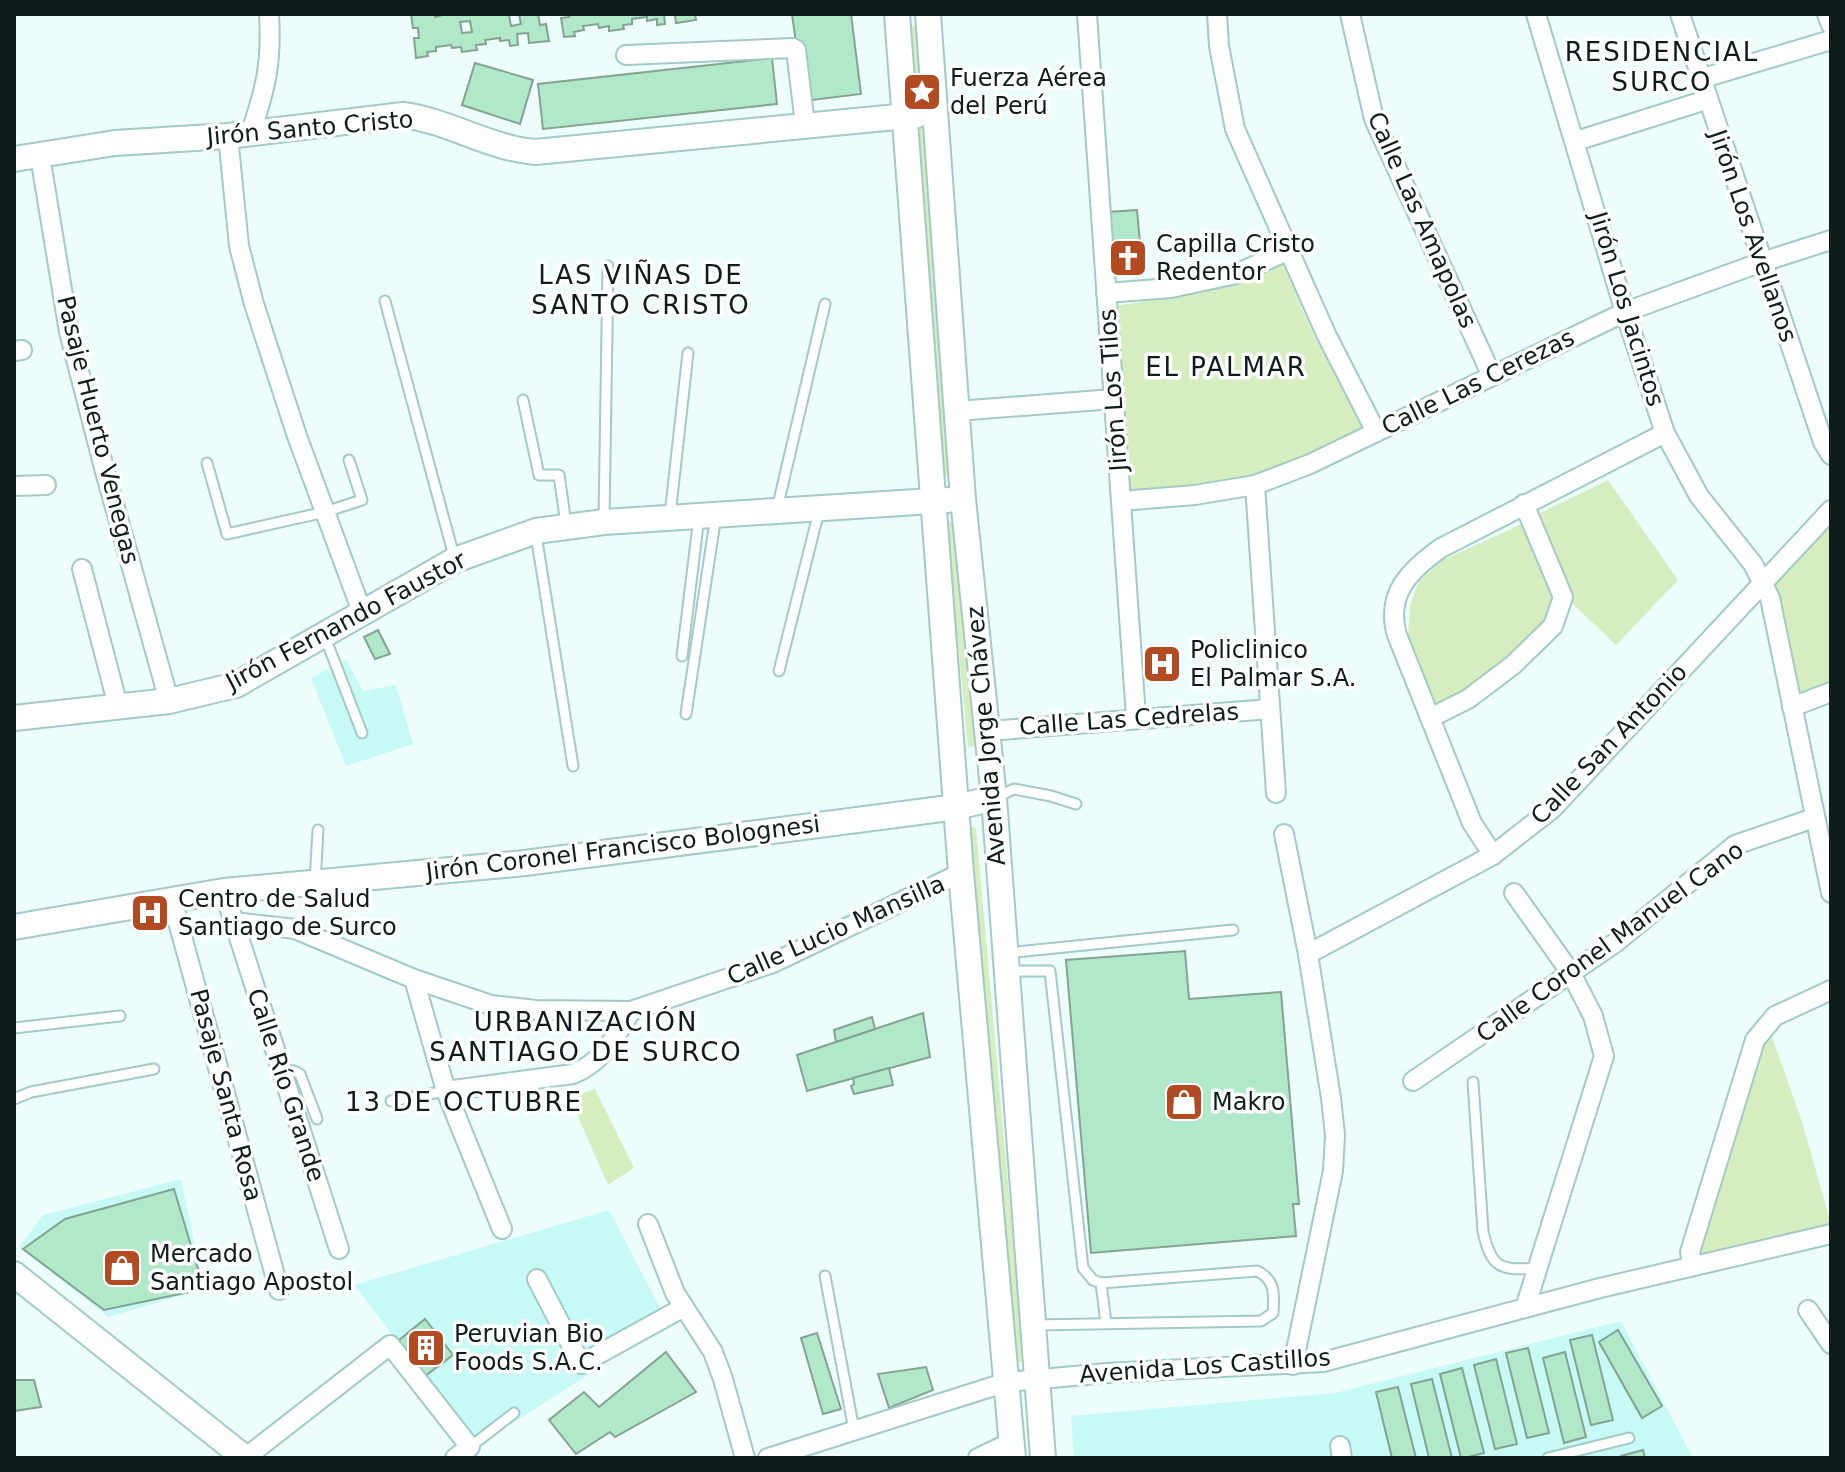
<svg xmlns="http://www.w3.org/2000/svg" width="1845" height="1472" font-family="'DejaVu Sans',sans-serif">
	<rect width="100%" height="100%" fill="#edfdfc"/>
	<g fill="#c7faf5">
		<polygon points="346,659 363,691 396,685 413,744 346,766 311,678"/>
		<polygon points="181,1179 204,1289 108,1317 19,1247 43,1215"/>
		<polygon points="609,1210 668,1323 479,1445 354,1285"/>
		<polygon points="1621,1321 1693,1458 1074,1458 1071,1416 1335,1393"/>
	</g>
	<g fill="#d5edbf">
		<polygon points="922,19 927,104 916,104 912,27"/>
		<polygon points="926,125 952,475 942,475 916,126"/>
		<polygon points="1282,262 1315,338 1368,428 1308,460 1241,482 1134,492 1126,487 1109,307 1182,295"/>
		<polygon points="1608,480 1678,580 1616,645 1568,599 1536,515"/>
		<polygon points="1830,519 1831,687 1796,702 1771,589"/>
		<polygon points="946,520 960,528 980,745 968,747"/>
		<polygon points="1524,523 1555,592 1548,620 1476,688 1433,708 1408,637 1410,605 1419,581 1443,560"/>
		<polygon points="970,826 976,828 1024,1362 1013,1362"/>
		<polygon points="1771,1034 1802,1122 1831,1224 1707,1256 1699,1249 1758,1051"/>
		<polygon points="595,1089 634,1168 608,1185 570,1098"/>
	</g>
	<g fill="#b1e8ca" stroke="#84a391" stroke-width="2" fill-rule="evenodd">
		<path d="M411,14H435V17L447,14H516L509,15L511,26L521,24L519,14H538L540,25L546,24L549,41L529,43L528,33L517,34L518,45L510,46L509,40L500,41V38L485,40L486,44L476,45L477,50L462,52L461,47L452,48L451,45L436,47V51L427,52L428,56L416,58L414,38H419L418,28H413ZM470,21L472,32L462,33L460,22Z"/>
		<polygon points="568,14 664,14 665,24 657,25 657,19 647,21 647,17 632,19 632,24 623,25 624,29 609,31 609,26 599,28 598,24 583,26 584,30 574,32 575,36 564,37 561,18 569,17"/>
		<polygon points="675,14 695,14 696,20 676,23"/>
		<polygon points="792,14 851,14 861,94 804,101"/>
		<polygon points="772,58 777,104 543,129 538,84"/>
		<polygon points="475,63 533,80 520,124 462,105"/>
		<polygon points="1137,210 1142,264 1112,266 1107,212"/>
		<polygon points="378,630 390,654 375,659 364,637"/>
		<polygon points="1185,951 1189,999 1281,992 1299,1204 1293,1204 1296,1236 1091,1253 1066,960"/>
		<polygon points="923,1013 930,1057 807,1091 797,1055"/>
		<polygon points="872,1017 875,1029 836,1042 834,1030"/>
		<polygon points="889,1068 893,1085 854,1094 851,1086 854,1084 853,1078"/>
		<polygon points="174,1189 204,1289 104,1310 23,1249 65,1219"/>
		<polygon points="425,1319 453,1355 425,1376 398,1341"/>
		<polygon points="1618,1330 1662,1406 1642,1418 1599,1342"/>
		<polygon points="817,1333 841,1409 823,1414 801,1338"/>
		<polygon points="1592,1335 1613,1420 1591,1425 1570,1340"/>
		<polygon points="1528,1348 1549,1433 1527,1438 1506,1353"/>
		<polygon points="666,1352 696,1392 615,1437 610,1432 576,1454 549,1420 584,1392 599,1407"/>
		<polygon points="1565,1352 1586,1437 1564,1443 1543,1358"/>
		<polygon points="1496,1359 1517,1444 1495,1449 1474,1365"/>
		<polygon points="926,1367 933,1390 889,1408 878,1374"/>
		<polygon points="1462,1368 1484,1453 1464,1458 1461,1458 1440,1374"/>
		<polygon points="1432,1379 1452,1458 1429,1458 1411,1384"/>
		<polygon points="14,1380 34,1380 41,1407 14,1411"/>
		<polygon points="1398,1387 1416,1458 1392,1458 1376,1392"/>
		<polygon points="1643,1450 1645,1458 1622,1458 1621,1456"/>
	</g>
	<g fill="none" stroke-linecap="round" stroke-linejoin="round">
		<g stroke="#a2cac6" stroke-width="13">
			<g id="lane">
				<polyline points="385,301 455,560"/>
				<polyline points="523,400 539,475 559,475 566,524"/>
				<polyline points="207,463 227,534 325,512 362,500 349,460"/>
				<polyline points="777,509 825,304"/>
				<polyline points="670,515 688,353"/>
				<polyline points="604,519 608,266"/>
				<polyline points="536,535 573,766"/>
				<polyline points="325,637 362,733"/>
				<polyline points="682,656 699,517"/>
				<polyline points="779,671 819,511"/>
				<polyline points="686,714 716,515"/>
				<polyline points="995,798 1014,789 1051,796 1076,804"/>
				<polyline points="315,882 318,830"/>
				<polyline points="1006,953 1233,930"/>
				<path d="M1007,971H1050L1083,1268L1093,1280L1101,1283L1257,1271C1276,1280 1274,1295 1273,1313L1261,1321L1035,1325"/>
				<polyline points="14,1028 120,1016"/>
				<polyline points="283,1073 294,1071 300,1074 317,1119"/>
				<path d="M1473,1082L1483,1231C1491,1268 1500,1271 1537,1268"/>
				<polyline points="14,1099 31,1092 154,1069"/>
				<polyline points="391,1101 446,1091"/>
				<polyline points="825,1276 854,1430"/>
				<polyline points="1101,1283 1106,1323"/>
				<polyline points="470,1447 514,1413"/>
				<polyline points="1548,1458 1629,1438"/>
			</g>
		</g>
		<g stroke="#a2cac6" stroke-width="22">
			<g id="street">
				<polyline points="1087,14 1136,717"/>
				<polyline points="1217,14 1219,46 1235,129 1326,334 1376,432"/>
				<polyline points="1350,14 1374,119 1492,376"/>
				<polyline points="1536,14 1625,312 1665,433 1699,496 1753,564 1770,598 1831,893"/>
				<polyline points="1680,14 1823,442 1831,455"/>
				<polyline points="1827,14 1831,25"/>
				<polyline points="626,55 793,48 796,50 805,124"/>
				<polyline points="1700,79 1831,40"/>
				<path d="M251,132C266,87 272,62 269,14"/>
				<polyline points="228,136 239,246 254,304 297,436 362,612"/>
				<polyline points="1576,141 1706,100"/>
				<polyline points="40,156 69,332 104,468 169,701"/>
				<polyline points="1106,293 1171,288 1236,274 1287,251"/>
				<polyline points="14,351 22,350"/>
				<polyline points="957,411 1113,399"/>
				<polyline points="1255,485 1276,793"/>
				<polyline points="14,486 46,485"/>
				<polyline points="1121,501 1195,495 1255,485 1310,464 1625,312 1762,262 1831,240"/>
				<polyline points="82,569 118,706"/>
				<polyline points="1792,707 1831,692"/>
				<polyline points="1430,718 1468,699 1513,665 1553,626 1563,597 1524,504"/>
				<polyline points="988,731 1270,709"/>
				<polyline points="1284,834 1308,954 1331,1098 1335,1135 1333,1171 1293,1365"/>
				<path d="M1493,855L1472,823L1397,635C1385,594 1410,570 1441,548L1665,433"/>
				<polyline points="224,891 234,922 295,929 414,979 491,1005 536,1010 631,1011 773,963 961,873"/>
				<polyline points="1514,893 1571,973 1593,1016 1604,1056 1525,1308"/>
				<polyline points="172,900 279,1290"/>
				<polyline points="234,922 339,1249"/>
				<polyline points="1308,954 1493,855 1552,809 1831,510"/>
				<polyline points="414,979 446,1091 502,1229"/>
				<polyline points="1413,1081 1615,943 1735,845 1814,818"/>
				<path d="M446,1091L573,1074C603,1062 614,1038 631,1011"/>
				<polyline points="648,1224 675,1293 713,1352 723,1379 745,1458"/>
				<polyline points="1692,1266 1690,1252 1755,1040 1775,1016 1831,990"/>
				<polyline points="537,1279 581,1364 684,1307"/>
				<polyline points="1808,1310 1831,1344"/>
				<polyline points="1340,1446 1342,1458"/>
				<polyline points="245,1458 390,1345 470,1447 455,1458"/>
				<polyline points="768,1458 1007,1382 1107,1373 1323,1362 1600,1288 1831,1234"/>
				<polyline points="978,1458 1011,1442"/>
			</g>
		</g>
		<g stroke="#a2cac6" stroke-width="28">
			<g id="secondary">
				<polyline points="897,14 961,873 1013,1458"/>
				<polyline points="928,14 963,499 994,798 1043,1458"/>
				<path d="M14,159L115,143L228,136L403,115C449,121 489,148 535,152L917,115"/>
				<polyline points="14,718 169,701 236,685 455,560 536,531 604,522 948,500"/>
				<polyline points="14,927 224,891 525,863 957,807 994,798"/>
				<polyline points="14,1274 245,1458"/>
			</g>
		</g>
		<use href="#lane" stroke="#fff" stroke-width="9"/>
		<use href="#street" stroke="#fff" stroke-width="18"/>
		<use href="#secondary" stroke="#fff" stroke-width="24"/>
	</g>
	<defs>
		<g id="sight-square" transform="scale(2)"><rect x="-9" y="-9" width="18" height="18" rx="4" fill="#b24b22" stroke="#fff"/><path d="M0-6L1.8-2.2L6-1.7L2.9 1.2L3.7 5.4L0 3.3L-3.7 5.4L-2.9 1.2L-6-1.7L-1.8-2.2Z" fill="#fff"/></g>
		<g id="church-square" transform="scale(2)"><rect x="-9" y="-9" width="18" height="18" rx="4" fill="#b24b22" stroke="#fff"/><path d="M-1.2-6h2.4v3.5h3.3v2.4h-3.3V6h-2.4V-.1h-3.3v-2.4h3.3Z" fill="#fff"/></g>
		<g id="hospital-square" transform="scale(2)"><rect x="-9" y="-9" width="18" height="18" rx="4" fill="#b24b22" stroke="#fff"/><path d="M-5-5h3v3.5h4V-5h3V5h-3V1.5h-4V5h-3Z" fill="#fff"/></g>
		<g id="shop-square" transform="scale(2)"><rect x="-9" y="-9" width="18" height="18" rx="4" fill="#b24b22" stroke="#fff"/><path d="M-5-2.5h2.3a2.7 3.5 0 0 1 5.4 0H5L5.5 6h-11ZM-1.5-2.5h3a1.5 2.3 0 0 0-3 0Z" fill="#fff"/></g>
		<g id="building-square" transform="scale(2)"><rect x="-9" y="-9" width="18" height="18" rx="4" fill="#b24b22" stroke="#fff"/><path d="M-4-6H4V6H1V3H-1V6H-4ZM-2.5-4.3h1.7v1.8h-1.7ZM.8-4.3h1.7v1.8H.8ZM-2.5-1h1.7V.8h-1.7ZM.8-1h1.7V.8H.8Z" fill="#fff"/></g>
	</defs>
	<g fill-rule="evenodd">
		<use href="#sight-square" x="922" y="92"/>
		<use href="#church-square" x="1128" y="258"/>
		<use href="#hospital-square" x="1162" y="664"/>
		<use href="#hospital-square" x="150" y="913"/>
		<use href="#shop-square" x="1184" y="1102"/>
		<use href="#shop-square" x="122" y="1268"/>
		<use href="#building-square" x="426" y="1348"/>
	</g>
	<g text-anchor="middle" stroke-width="7" stroke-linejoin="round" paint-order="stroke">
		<g font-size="24" fill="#0e1d1c" stroke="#fff" text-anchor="start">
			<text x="950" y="86">Fuerza Aérea<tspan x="950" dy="28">del Perú</tspan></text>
			<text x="1156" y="252">Capilla Cristo<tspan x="1156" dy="28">Redentor</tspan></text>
			<text x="1190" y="658">Policlinico<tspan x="1190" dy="28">El Palmar S.A.</tspan></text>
			<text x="178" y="907">Centro de Salud<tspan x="178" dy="28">Santiago de Surco</tspan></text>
			<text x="1212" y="1110">Makro</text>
			<text x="150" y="1262">Mercado<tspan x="150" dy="28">Santiago Apostol</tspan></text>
			<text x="454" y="1342">Peruvian Bio<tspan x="454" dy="28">Foods S.A.C.</tspan></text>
		</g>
		<g font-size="24" fill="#0e1d1c" stroke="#fff">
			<text transform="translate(310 128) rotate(-5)" y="8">Jirón Santo Cristo</text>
			<text transform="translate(1422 220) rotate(66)" y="8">Calle Las Amapolas</text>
			<text transform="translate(1753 236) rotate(71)" y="8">Jirón Los Avellanos</text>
			<text transform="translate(1627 309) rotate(73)" y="8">Jirón Los Jacintos</text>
			<text transform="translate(1478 382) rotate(-26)" y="8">Calle Las Cerezas</text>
			<text transform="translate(1113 390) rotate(-94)" y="8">Jirón Los Tilos</text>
			<text transform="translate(98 430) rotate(76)" y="8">Pasaje Huerto Venegas</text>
			<text transform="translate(346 621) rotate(-28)" y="8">Jirón Fernando Faustor</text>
			<text transform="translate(1129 719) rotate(-4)" y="8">Calle Las Cedrelas</text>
			<text transform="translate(986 736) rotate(-95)" y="8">Avenida Jorge Chávez</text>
			<text transform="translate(1609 744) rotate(-46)" y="8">Calle San Antonio</text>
			<text transform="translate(623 848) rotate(-7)" y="8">Jirón Coronel Francisco Bolognesi</text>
			<text transform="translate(836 930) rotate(-24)" y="8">Calle Lucio Mansilla</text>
			<text transform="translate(1610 942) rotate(-36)" y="8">Calle Coronel Manuel Cano</text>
			<text transform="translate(286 1085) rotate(72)" y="8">Calle Río Grande</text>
			<text transform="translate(226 1095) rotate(75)" y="8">Pasaje Santa Rosa</text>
			<text transform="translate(1205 1366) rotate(-4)" y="8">Avenida Los Castillos</text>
		</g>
		<g font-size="26" letter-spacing="2" fill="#0e1d1c" stroke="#fff">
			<text x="1662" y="61">RESIDENCIAL<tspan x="1662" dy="30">SURCO</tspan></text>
			<text x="641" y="284">LAS VIÑAS DE<tspan x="641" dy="30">SANTO CRISTO</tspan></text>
			<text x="1226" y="376">EL PALMAR</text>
			<text x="586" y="1031">URBANIZACIÓN<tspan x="586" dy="30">SANTIAGO DE SURCO</tspan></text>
			<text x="464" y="1111">13 DE OCTUBRE</text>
		</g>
	</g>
	<rect width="1845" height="1472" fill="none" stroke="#0e1d1c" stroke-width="32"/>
</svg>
